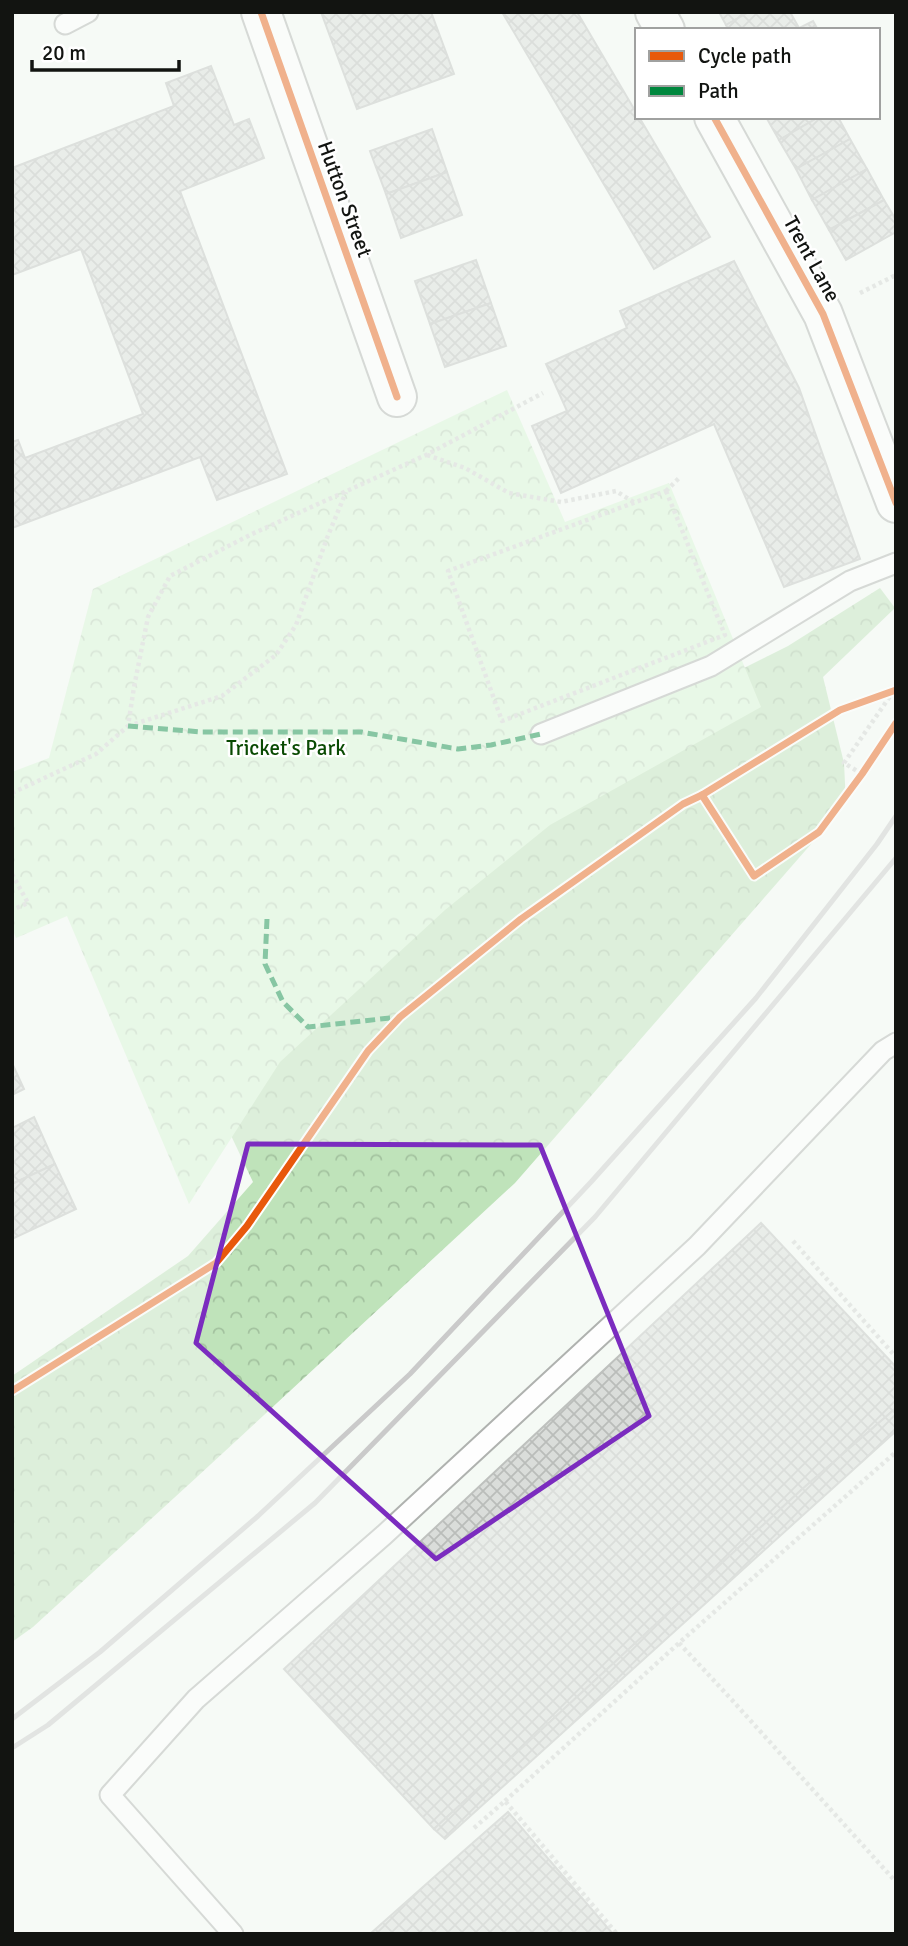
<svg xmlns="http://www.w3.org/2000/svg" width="908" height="1946" font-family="Signika,sans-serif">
	<defs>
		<pattern id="forest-crowns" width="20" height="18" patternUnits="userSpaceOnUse" patternTransform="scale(1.75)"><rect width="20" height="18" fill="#bfe3ba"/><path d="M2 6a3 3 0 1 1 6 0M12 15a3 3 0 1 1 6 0" fill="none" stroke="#a3c29f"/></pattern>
		<pattern id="park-crowns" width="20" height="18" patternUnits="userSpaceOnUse" patternTransform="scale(1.75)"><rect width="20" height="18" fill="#d8f5d5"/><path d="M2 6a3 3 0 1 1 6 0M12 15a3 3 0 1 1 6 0" fill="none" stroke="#b8d1b6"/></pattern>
		<pattern id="building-cross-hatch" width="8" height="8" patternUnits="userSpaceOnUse" patternTransform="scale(1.75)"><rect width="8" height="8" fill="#daddda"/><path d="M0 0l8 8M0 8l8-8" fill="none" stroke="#babdba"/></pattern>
	</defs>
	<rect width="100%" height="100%" fill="#f5faf5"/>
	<polygon fill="url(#forest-crowns)" points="880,588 895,608 823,677 844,763 846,804 515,1183 198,1476 33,1627 12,1642 12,1376 188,1256 253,1182 209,1089 726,677 788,646"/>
	<polygon fill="url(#park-crowns)" points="507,390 565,522 669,483 761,707 550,825 445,910 280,1062 189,1204 67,916 16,938 12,928 12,772 49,758 93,589"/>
	<g fill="url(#building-cross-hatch)" stroke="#bec1be" stroke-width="2">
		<polygon points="321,12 431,12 454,74 357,109"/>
		<polygon points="502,12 577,12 637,114 637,117 639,117 710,237 654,269"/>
		<polygon points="719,12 749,12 726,25"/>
		<polygon points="749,12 790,12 799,28 796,30 729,30 726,25"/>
		<polygon points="813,21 818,30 796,30 799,28"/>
		<polygon points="211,66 234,125 249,119 264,158 180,191 287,474 217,500 200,457 12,528 12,442 18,440 25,458 143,414 81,249 12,275 12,168 174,106 166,83"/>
		<polygon points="766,117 819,117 779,140"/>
		<polygon points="819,117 838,117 850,139 796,169 779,140"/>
		<polygon points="432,129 447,172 386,194 370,151"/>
		<polygon points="850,139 867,169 812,200 796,169"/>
		<polygon points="867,169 884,200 829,230 812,200"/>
		<polygon points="447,172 462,215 401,238 386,194"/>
		<polygon points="884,200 896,220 896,232 846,260 829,230"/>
		<polygon points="476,260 491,303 430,324 415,281"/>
		<polygon points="734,261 799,388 860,559 784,587 714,424 561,493 532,426 567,411 546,364 627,328 620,311"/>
		<polygon points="491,303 506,346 445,367 430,324"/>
		<polygon points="12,1063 24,1089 12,1095"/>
		<polygon points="34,1117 55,1164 12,1184 12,1128"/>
		<polygon points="55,1164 76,1209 12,1239 12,1184"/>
		<polygon points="761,1223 896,1367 896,1408 800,1491 434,1829 284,1669"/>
		<polygon points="896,1408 896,1431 445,1839 434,1829 800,1491"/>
		<polygon points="508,1812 613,1934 370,1934 459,1855"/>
	</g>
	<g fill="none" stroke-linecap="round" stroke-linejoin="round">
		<g stroke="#afb2af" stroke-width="23">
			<g id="service">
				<polyline points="65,24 88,12"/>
				<polyline points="541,734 711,666 850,581 896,563"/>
				<polyline points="233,1934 110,1795 196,1699 384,1535 697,1246 883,1051 896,1043"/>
			</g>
		</g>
		<g stroke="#afb2af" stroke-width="42">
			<g id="minor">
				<polyline points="261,12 397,397"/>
				<polyline points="655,12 665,30"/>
				<polyline points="714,117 823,314 896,503"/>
			</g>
		</g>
		<g stroke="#d1d3d1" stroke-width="4.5" stroke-dasharray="3.5 3.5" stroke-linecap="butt">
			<polyline points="860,293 896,275"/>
			<polyline points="427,455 465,468 509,493 561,502 616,491 635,503"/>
			<polygon points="666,491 725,635 502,721 448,571"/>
			<polyline points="666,491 679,478"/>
			<polyline points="128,726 222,696 276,655 296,625 327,538 346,492"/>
			<polyline points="862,774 844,763 893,692"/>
			<polyline points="12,793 96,754 128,726 134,687 148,617 170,576 252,534 426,455 543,393"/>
			<polyline points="12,874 28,903 12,910"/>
			<polyline points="793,1241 896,1357"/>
			<polyline points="679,1643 732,1700 896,1882"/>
			<polyline points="505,1801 679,1643 896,1452"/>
			<polyline points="474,1828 505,1801 617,1934"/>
		</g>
		<use href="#service" stroke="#fefefe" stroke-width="19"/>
		<use href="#minor" stroke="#fefefe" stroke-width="38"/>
		<g stroke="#cacaca" stroke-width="5">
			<polyline points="12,1719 100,1652 258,1516 410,1374 591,1182 756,998 877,844 896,816"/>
			<polyline points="12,1748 48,1725 315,1503 595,1217 896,858"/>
		</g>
		<g stroke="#00873e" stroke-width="5" stroke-dasharray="10 5" stroke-linecap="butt">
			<polyline points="128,726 202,732 361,732 458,749 491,745 541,734"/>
			<polyline points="267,919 265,964 283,1002 308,1027 399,1017"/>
		</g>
		<g stroke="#fff" stroke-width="11">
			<g id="cycleway">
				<polyline points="261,12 397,397"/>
				<polyline points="714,117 823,314 896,503"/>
				<polyline points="702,795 754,876 819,832 862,774 896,723"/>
				<polyline points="12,1391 216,1263 247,1226 368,1051 400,1017 521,919 683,804 702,795 840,710 896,690"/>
			</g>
		</g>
		<use href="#cycleway" stroke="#e8590c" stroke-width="7"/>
	</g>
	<path d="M0 0H908V1946H0ZM248,1144L540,1145L649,1416L436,1559L196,1343Z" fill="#f5faf5" fill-opacity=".55" fill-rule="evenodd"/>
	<path fill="none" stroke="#7b2cbf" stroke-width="5" stroke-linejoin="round" d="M248,1144L540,1145L649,1416L436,1559L196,1343Z"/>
	<g text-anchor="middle" stroke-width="5" stroke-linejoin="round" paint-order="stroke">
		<g font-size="21" fill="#121411" stroke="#fff">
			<text transform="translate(345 199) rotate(70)" y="7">Hutton Street</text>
			<text transform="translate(812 259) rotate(61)" y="7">Trent Lane</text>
		</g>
		<g font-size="21" fill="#094a02" stroke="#fff">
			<text x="286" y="755">Tricket's Park</text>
		</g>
	</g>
	<rect width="908" height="1946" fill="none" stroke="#121411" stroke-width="28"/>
	<rect x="635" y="28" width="245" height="91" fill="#ffffff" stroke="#a0a1a0" stroke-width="2"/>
	<rect x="649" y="51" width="35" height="10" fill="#e8590c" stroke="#a0a1a0" stroke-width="2"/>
	<text x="698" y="63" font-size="21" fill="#121411">Cycle path</text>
	<rect x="649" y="86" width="35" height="10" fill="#00873e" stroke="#a0a1a0" stroke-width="2"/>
	<text x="698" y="98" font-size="21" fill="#121411">Path</text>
	<path d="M32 60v10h147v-10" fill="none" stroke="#121411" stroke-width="3.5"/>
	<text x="42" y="60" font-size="21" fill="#121411" stroke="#ffffff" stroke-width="5" paint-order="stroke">20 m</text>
</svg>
